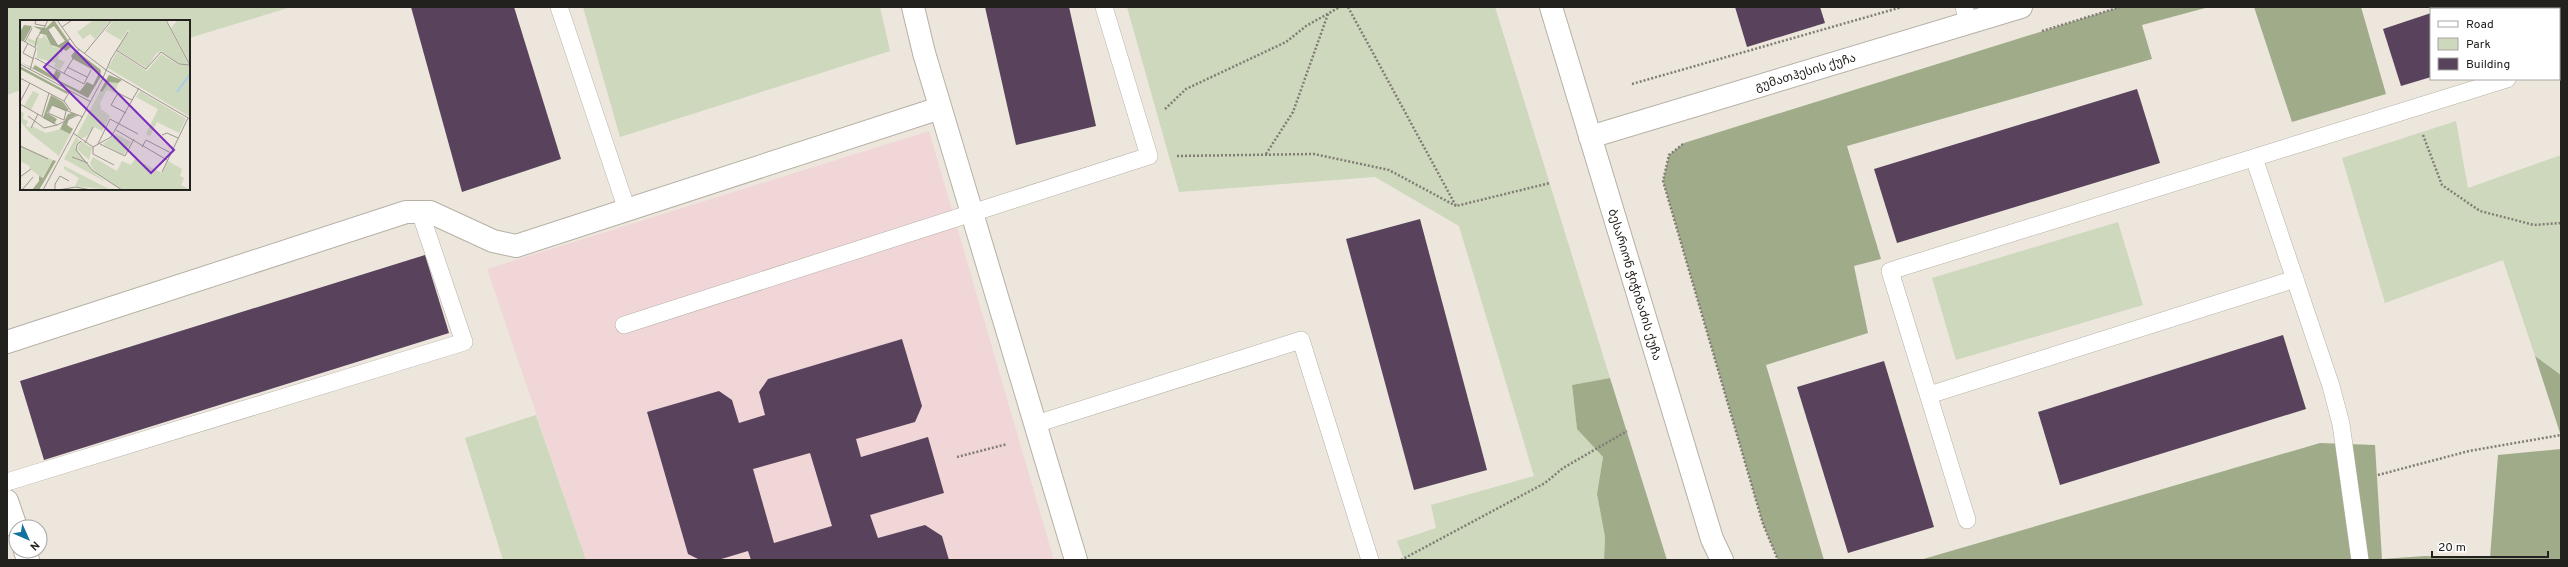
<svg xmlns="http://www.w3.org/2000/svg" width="2568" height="567" font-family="Overpass,'Noto Sans Georgian',sans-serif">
	<rect width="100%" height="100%" fill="#ece6dc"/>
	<polygon fill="#f1d6d8" points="929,131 1054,560 586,560 487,269"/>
	<g fill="#ced8bc">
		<polygon points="7,7 291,7 189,38 189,21 21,21 21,90 7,95"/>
		<polygon points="583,7 880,7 890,51 620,137"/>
		<polygon points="1127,7 1495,7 1610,378 1572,385 1577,429 1603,457 1597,494 1605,537 1604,560 1404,560 1397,541 1436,528 1431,505 1534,476 1459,226 1375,177 1179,192"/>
		<polygon points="2456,121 2468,188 2561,155 2561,375 2535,356 2503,260 2385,303 2342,158"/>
		<polygon points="2118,222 2143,305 1956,360 1932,278"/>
		<polygon points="536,415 586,560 503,560 465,438"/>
	</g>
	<g fill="#a0ac89">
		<polygon points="2120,7 2209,7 2142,25 2152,59 1847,146 1881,259 1854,266 1868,333 1766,365 1824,560 1778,560 1763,524 1663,181 1669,155 1684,143"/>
		<polygon points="2254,7 2361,7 2386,94 2292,122"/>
		<polygon points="2535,356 2561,375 2561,436"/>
		<polygon points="1610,378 1667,560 1604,560 1605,537 1597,494 1603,457 1577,429 1572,385"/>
		<polygon points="2320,443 2375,445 2382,559 2425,556 2490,558 2498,455 2561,449 2561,560 1920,560"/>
	</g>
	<g fill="#59425c" fill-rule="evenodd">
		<polygon points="411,7 514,7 561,159 462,192"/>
		<polygon points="985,7 1069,7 1096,126 1016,145"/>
		<polygon points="1735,7 1820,7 1825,23 1747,47"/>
		<polygon points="2451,7 2561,7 2561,34 2559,35 2559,9 2446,9"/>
		<polygon points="2431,13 2431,77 2401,86 2383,29"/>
		<polygon points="2137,89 2160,163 1897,243 1874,169"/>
		<polygon points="1420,219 1487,470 1414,490 1346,239"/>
		<polygon points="425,255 449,333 44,460 20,381"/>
		<polygon points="2283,335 2306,409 2060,485 2038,412"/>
		<path d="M902,339L922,406L915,422L856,439L861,457L928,437L944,493L870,515L878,538L925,525L942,536L949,560H751L748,551L718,560H700L688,554L647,412L719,391L732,400L739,423L765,415L759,392L768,379ZM810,453L832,526L774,543L753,469Z"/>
		<polygon points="1884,361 1934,527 1848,553 1797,387"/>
	</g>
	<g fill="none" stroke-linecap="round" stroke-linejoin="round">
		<g stroke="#b6b0a6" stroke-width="18">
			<g id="service">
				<polyline points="559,7 627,210"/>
				<polyline points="1964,7 1968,23"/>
				<polyline points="2559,63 2561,62"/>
				<polyline points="2254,158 2331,386 2341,424 2360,560"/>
				<polyline points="624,325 1149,156 1104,7"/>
				<polyline points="1929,395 2295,279"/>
				<polyline points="1036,424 1301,340 1370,560"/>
				<polyline points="7,482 464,342 420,212"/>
				<polyline points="1967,520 1890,271 2507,79"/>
			</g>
		</g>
		<g stroke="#b6b0a6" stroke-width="24">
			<g id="minor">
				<polyline points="913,7 924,53 1076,560"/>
				<polyline points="7,342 406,212 430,212 493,241 516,246 940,108"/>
				<polyline points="7,501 16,527"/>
				<polyline points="25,551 28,560"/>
			</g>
		</g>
		<g stroke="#b6b0a6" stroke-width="24">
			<g id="tertiary">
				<path id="s1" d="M1551,7L1712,539L1722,560"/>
				<path id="s2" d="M1590,137L2021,7"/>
			</g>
		</g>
		<g stroke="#807c76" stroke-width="2.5" stroke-dasharray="2 2" stroke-linecap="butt">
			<polyline points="1348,7 1456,206 1550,183"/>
			<polyline points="2042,31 2120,7"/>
			<polyline points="1632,84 1902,7"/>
			<polyline points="1165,109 1186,89 1286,42 1306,26 1340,7"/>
			<polyline points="2423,135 2442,185 2480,211 2534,225 2561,223"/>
			<polyline points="1683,144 1669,155 1663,181 1763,524 1778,560"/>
			<polyline points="1266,154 1293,112 1328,14"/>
			<polyline points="1177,156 1314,154 1389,170 1456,206"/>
			<polyline points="957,457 1007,444"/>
			<polyline points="2378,475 2469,451 2561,435"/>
			<polyline points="1401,560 1545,483 1563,468 1627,431"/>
		</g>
		<use href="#service" stroke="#fff" stroke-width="17"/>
		<use href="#minor" stroke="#fff" stroke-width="22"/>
		<use href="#tertiary" stroke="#fff" stroke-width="22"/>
	</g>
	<g text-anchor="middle" stroke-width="4" stroke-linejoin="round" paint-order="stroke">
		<g font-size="12" fill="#23211d" stroke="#fff">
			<text dy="4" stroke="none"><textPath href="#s2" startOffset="225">გუმათჰესის ქუჩა</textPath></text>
			<text dy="4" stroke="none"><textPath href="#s1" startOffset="290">ბესარიონ ჭიჭინაძის ქუჩა</textPath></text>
		</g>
	</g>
	<g transform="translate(20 20)">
		<rect width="170" height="170" fill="#ece6dc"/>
		<path d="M74,0H91L75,19L70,14L63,19L57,12ZM94,0H145L169,44H159L141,31L136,34L127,48L97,30L109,11L108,10L101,20L85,11ZM158,0H170V43L151,8ZM24,15L33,27L40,28L38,39L45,42L40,50L34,46L36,43L17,38V26L7,21L8,18L15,21L17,17L22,19ZM97,32L127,51L141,34L159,45H170V97L88,48ZM96,61L98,63L95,73L87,70L80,83L81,89L90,96L82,111L74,107L66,117L61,118L57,115L80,71L82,72L89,62ZM13,71L19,74L11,90L4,86ZM120,71L166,99L159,113L137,102L130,116L126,114L138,89L116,77ZM0,91L4,93L3,99L8,101L6,106L11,108L12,106L26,113L40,109L50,114L39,136L10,113L0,101ZM96,114L111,122L104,135L83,124ZM56,117L60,121L55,127L74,153L86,162L44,139ZM61,121L72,128L69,140L57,129ZM0,125L33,140L22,158L9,148L10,146L0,141ZM73,137L97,151L102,141L111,145L115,139L142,153L148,141L162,149L160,156L164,158L161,165L170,170H103L76,153L70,144ZM44,146L46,147L91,170L55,166L59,158L44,149Z" fill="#ced8bc"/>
		<path d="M34,0L54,29L81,50L80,58L68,78L0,42L13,48L15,45L33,56L36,50L41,53L38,60L60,71L67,62L73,65L79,53L53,39L51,36L55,31L51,27L46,31L43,29L41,33L40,28L31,25L26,15L19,13L21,10L12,6L4,21L2,20L0,23V12L4,5L26,8ZM34,6L45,21L38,26L28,10ZM0,46L48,72L47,74L0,49ZM89,55L102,60L98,63L89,62L82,72L80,71ZM31,75L43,82L49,90L45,91L32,85L27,93L37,99L34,104L23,98ZM53,93L56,95L49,99L47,105L53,109L50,114L40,109L48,94ZM33,140L36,141L22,165L19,170H12L19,161V156L23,158Z" fill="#a0ac89" fill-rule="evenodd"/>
		<path fill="none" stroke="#abcee7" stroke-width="2" d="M157,72L170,54"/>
		<path fill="none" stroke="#9c9790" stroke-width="1" d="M16,0L15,4L25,6L28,0M37,0L56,27L86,50L170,99M146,0L170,45M42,7L52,0M28,10L38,26L50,19M0,19L16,28L10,50M5,22L12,8M8,23L3,33L14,39M15,27L17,18L26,5M96,30L126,49L141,32L159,44L170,45M64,34L92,0M15,38L64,64L71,50M0,44L71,82M47,47L67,57M44,53L59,29M0,58L44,81L50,71M44,81L51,91M0,82L10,63M0,84L37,105L58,95L63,97M46,91L44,100L28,93L32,85L58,95M106,93L91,85L98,73L112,80M8,96L24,108L37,105M22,96L29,73M11,108L18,94M96,110L147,140M53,113L73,127L91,117L119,68M142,115L147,113L158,118M61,121L57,125L56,130L73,151L102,170M65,123L73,107M78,124L90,99L118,114M80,124L105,136L114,119M0,126L28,139M73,127V134L94,145M122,127L126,120L151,133M52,137L68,143M142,152L168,98M0,157L11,149M2,170L13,157M23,170L82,60L91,39L108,12M35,170V164L40,156L49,161M38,170L56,167L71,170"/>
		<path fill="#7b2cbf" fill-opacity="0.15" stroke="#7b2cbf" stroke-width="2" d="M48,23L154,130L131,153L24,47Z"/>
		<rect width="170" height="170" fill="none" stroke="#23211d" stroke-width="2"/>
	</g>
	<rect width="2568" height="567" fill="none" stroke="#23211d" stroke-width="16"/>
	<rect x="2430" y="8" width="130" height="72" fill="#ffffff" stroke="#a7a6a5"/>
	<rect x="2438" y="21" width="20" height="6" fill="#ffffff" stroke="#a7a6a5"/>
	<text x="2466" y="28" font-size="12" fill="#23211d">Road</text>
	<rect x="2438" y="38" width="20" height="12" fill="#ced8bc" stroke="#a7a6a5"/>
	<text x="2466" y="48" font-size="12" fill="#23211d">Park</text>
	<rect x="2438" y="58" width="20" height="12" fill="#59425c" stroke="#a7a6a5"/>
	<text x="2466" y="68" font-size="12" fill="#23211d">Building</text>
	<g transform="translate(28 539) rotate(135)"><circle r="19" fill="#ffffff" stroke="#a7a6a5"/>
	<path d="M0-3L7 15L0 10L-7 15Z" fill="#1372a0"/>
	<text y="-6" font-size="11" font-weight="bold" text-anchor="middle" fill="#23211d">N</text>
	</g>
	<path d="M2432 551v6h116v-6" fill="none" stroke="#23211d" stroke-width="2"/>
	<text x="2438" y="551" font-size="12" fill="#23211d" stroke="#ffffff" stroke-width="3" paint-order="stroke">20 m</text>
</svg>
